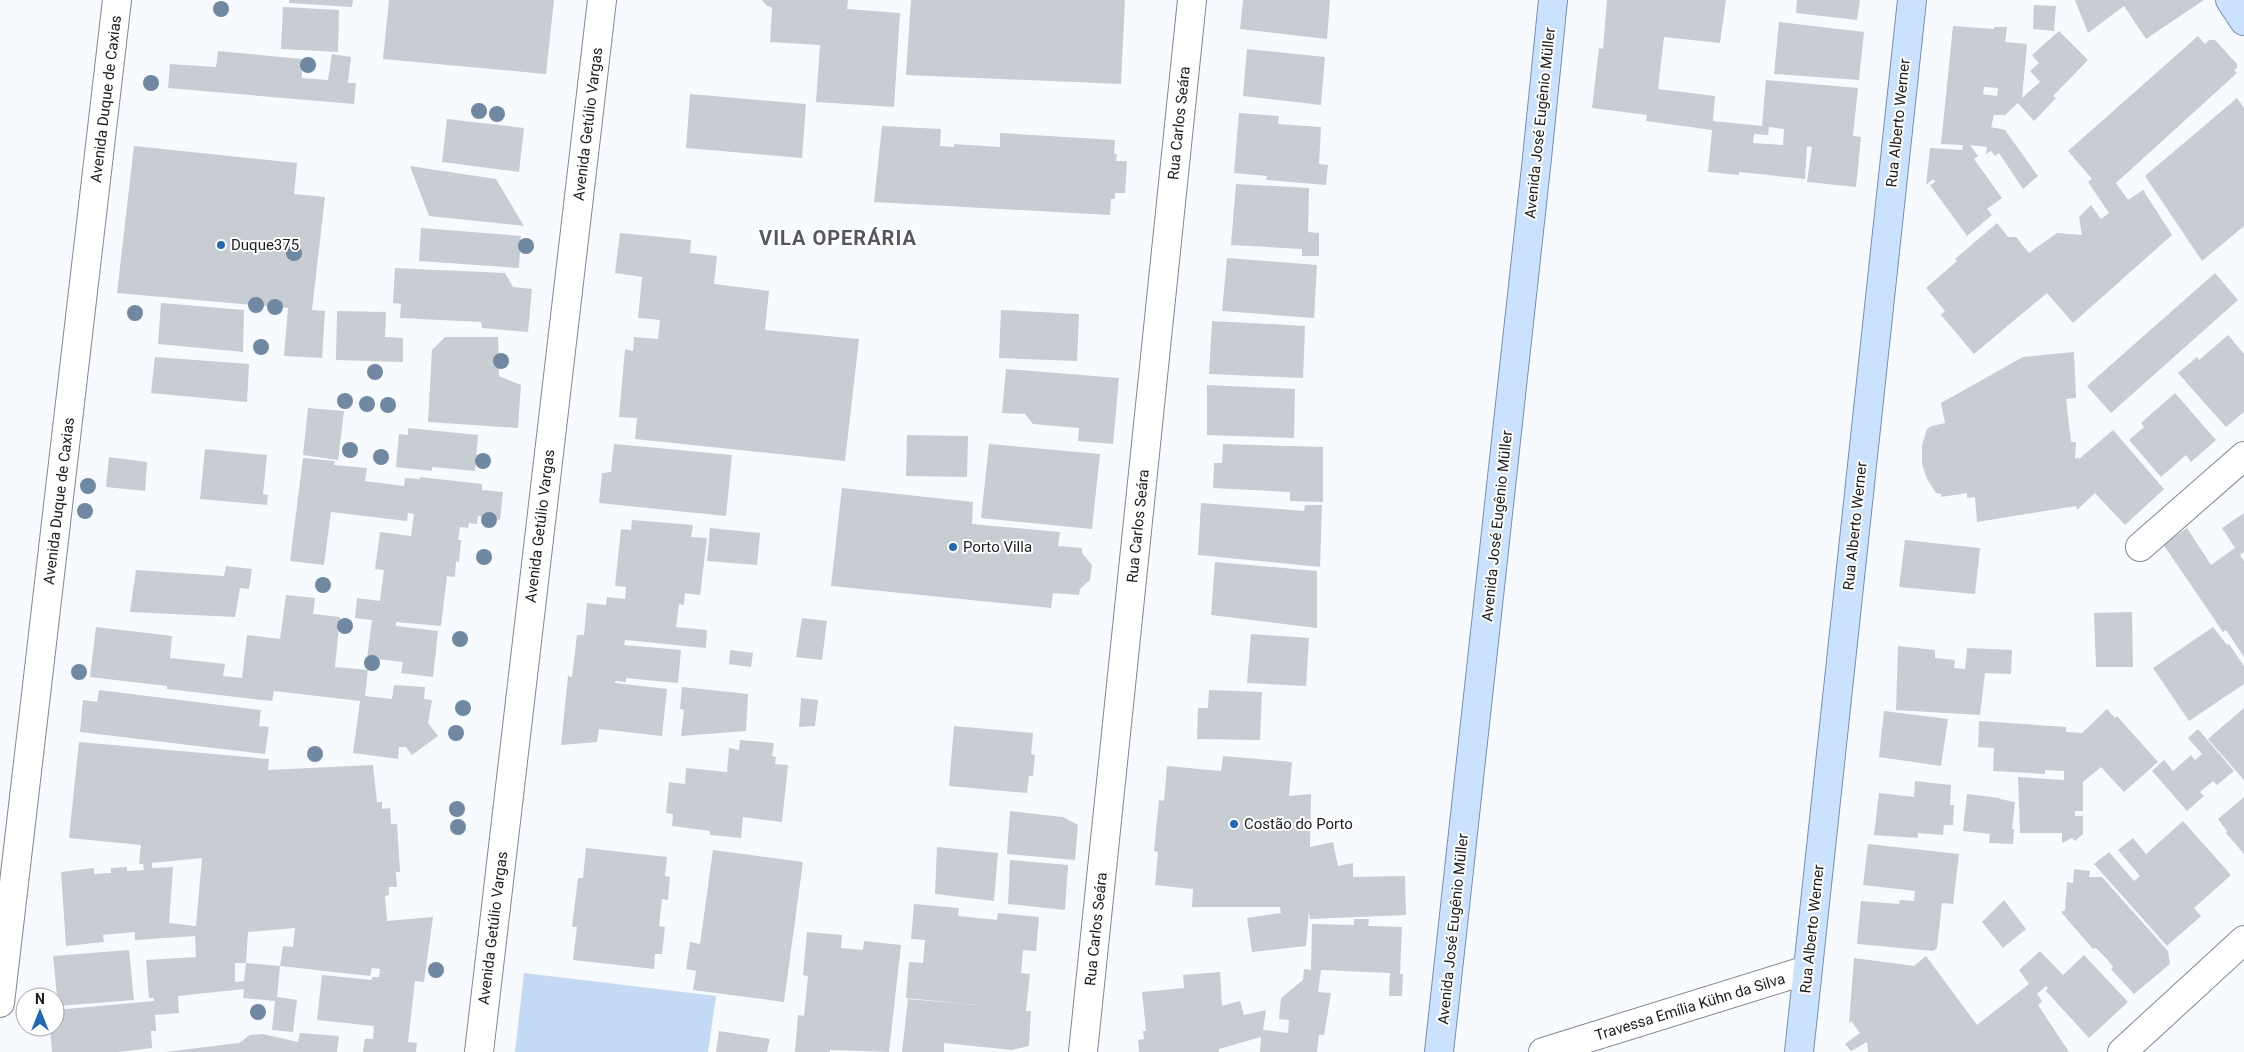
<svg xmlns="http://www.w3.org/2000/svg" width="2244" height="1052" font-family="Roboto,sans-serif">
	<rect width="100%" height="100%" fill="#f7faff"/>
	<polygon fill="#c4d9f3" points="524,973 716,996 708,1052 515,1052"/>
	<g fill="#c8cdd3" fill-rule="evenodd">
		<polygon points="289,0 353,0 352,7 289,3"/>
		<polygon points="389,0 554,0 546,74 383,59"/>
		<polygon points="762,0 848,0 847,9 900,13 894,107 816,102 820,45 770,42 772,8 766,5"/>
		<polygon points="911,0 1125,0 1121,84 906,75"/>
		<polygon points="1243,0 1330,0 1327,39 1240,29"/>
		<path d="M1607,0H1726L1720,43L1664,37L1658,89L1715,96L1713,121L1762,126L1766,80L1858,88L1853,136L1861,137L1856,187L1807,182L1812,147L1807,146L1805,179L1739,172V175L1708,172L1712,130L1646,121L1647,115L1592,108L1599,48L1603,49ZM1769,127L1784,129L1783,145L1753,143L1754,134L1768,135Z"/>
		<polygon points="1797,0 1860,0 1857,20 1796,13"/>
		<polygon points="2075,0 2204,0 2146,39 2124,6 2088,33"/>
		<polygon points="2034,5 2056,6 2054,31 2033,29"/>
		<polygon points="283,7 339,10 338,52 281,49"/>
		<polygon points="1779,22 1864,32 1859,80 1774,74"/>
		<path d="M1953,26L1994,29V27H2007L2005,42L2027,44L2022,98L2040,82L2030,71L2039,63L2032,55L2059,31L2088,60L2053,96L2056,98L2034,121L2018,103L2005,115H1994L1991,127L2005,130L2038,176L2023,189L1999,153L1995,156L1991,151L1986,154L1987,147L1970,145L1978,156L1974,159L2002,198L1987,209L1992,215L1967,236L1930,185L1935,182L1933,179L1926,185L1930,148L1962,150L1963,145L1941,144ZM1984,87L1998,88L1997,96L1983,94Z"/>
		<polygon points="2198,36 2205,44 2209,40 2215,40 2237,64 2237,68 2234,70 2237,73 2116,183 2128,200 2143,190 2172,235 2073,323 2047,293 1974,354 1941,315 1945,311 1926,288 1957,261 1955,259 1997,223 2008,237 2016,237 2029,253 2057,233 2082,235 2079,217 2091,205 2101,219 2109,213 2088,182 2092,179 2068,151"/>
		<polygon points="1247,49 1325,57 1321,105 1243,96"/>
		<polygon points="218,51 302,59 302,78 328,80 332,54 351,57 348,83 356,83 354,104 168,88 170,64 216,67"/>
		<polygon points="690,94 806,104 802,158 686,148"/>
		<polygon points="2237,98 2244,108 2244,226 2202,261 2145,176"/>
		<polygon points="1239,113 1279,116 1278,124 1321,127 1319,164 1328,165 1326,185 1266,180 1267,176 1234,173"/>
		<polygon points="447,119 524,128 519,172 442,162"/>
		<polygon points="882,126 941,129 940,146 954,147 954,144 1000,147 1000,133 1115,140 1114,154 1117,154 1116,161 1127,161 1125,193 1115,193 1115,199 1111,199 1110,215 874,202"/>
		<polygon points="134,146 297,163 294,194 325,197 312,310 325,311 322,358 284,356 288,308 117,293"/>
		<polygon points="410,166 496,179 524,226 429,216"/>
		<polygon points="1236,184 1309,188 1308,232 1319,233 1319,256 1302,256 1302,249 1231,245"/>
		<polygon points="421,228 521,236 519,268 419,261"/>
		<polygon points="620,233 691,240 690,253 717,256 714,284 769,291 765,330 859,339 845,461 635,439 637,418 619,417 625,349 633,351 634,337 658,339 660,320 638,318 642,277 615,273"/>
		<polygon points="1227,258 1317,265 1314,318 1222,311"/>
		<polygon points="395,268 505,273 513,287 532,289 528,332 482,328 481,322 400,318 401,304 393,303"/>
		<polygon points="2215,273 2238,300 2111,413 2087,386"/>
		<polygon points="161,303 244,310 243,352 158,344"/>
		<polygon points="1001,310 1079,314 1077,361 999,358"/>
		<polygon points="337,311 386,312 385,337 403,338 403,362 336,360"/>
		<polygon points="1212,321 1305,326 1303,378 1209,374"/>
		<polygon points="2228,335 2244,354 2244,412 2226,427 2178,373 2197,357 2199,360"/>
		<polygon points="445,337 498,337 499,376 521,385 518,428 428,422 432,350"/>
		<polygon points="2074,352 2076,398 2066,399 2071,442 2076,442 2075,459 2077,457 2079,459 2113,430 2164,489 2125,525 2095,493 2077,510 2076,506 1977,522 1975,497 1967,498 1967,493 1941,497 1941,494 1936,493 1927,479 1922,464 1922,445 1927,429 1932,426 1945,423 1941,403 2023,357"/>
		<polygon points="155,357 249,364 247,402 151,393"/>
		<polygon points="1006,369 1119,378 1113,444 1078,441 1079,428 1033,424 1025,414 1002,413"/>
		<polygon points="1207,385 1295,389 1294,438 1207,435"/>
		<polygon points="2175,393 2216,440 2191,462 2186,455 2161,477 2129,440 2144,427 2141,423"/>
		<polygon points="308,408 344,411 338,460 303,455"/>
		<polygon points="408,428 478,435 475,471 432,467 432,471 396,467 399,434 408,435"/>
		<polygon points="907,435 968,436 967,477 906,476"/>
		<polygon points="614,444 732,455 726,516 599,503 602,473 611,472"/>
		<polygon points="989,444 1100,454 1092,529 981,518"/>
		<polygon points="1223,444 1323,447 1323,502 1290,501 1290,492 1213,488 1214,463 1222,463"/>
		<polygon points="205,449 267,455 263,494 268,495 267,505 200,499"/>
		<polygon points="109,457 147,462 145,491 106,487"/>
		<polygon points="303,458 335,461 334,465 367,468 365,481 404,486 405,478 420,479 420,477 482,484 482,490 503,492 500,520 478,516 477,524 469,523 468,528 460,527 458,540 461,540 459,562 456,561 455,577 447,576 441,626 396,622 396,626 438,631 433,677 401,673 403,662 367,658 372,620 355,618 357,598 380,601 384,570 375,569 380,532 411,536 414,514 408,513 407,521 331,512 324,565 290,561"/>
		<polygon points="842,488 973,502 972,524 1060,532 1058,546 1082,548 1082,553 1092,565 1090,580 1080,589 1079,595 1053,593 1051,608 831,586"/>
		<polygon points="1201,503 1304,511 1305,505 1322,505 1320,567 1198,555"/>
		<polygon points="2244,513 2244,552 2240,555 2244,561 2244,657 2226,630 2223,632 2163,544 2187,528 2211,565 2235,548 2222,528"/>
		<polygon points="632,520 693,525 691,537 707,538 700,595 685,593 684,605 679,604 676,627 707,630 706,648 625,640 624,645 681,650 678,683 626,678 626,682 615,681 615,683 667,689 662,736 599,729 597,742 561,745 568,676 572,677 577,635 584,635 587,603 606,605 607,597 625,599 626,587 615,586 621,529 631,530"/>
		<polygon points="710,528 760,533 757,565 707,561"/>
		<polygon points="1905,540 1980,548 1975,594 1899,587"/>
		<polygon points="1215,562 1317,571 1317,628 1211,615"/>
		<polygon points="226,566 252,569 249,589 240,588 235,617 130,612 136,570 224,576"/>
		<polygon points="286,595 315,598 313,614 340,617 335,667 368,670 365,696 392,699 394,685 425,687 424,699 432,700 428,723 438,736 412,755 406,747 399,747 398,759 353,753 360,701 274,691 272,701 167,689 167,686 90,677 96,627 172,636 170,658 225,664 223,676 242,678 247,635 280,639"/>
		<polygon points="2132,612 2133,667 2096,667 2094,613"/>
		<polygon points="802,618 827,621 822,660 796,657"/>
		<polygon points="2213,627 2227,645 2229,644 2244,666 2244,684 2189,721 2153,668"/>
		<polygon points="1251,634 1309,638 1306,686 1247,683"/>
		<polygon points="1898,646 1935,650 1935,658 1955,660 1954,668 1965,669 1967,648 2012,650 2011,674 1985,673 1980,715 1896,710"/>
		<polygon points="730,650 753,653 751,667 729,664"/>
		<polygon points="682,687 748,694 746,731 681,736 684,710 680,709"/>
		<polygon points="99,690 261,710 259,726 269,727 265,754 80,732 83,700 97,702"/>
		<polygon points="1209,690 1262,692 1260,740 1197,739 1198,708 1208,708"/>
		<polygon points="801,698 818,700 815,726 799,727"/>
		<polygon points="2244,708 2244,780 2208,739"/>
		<polygon points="2107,709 2115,718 2117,716 2158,762 2124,792 2101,767 2083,782 2083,811 2075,811 2075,816 2083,816 2083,834 2075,841 2072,838 2062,843 2062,833 2020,833 2018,777 2064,780 2064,771 2045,770 2045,774 1993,771 1994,748 1978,747 1979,721 2066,727 2066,732 2082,733"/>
		<polygon points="1884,711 1948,719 1941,766 1879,757"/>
		<polygon points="954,726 1033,733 1031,754 1035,755 1033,776 1029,776 1027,793 949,786"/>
		<polygon points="2198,729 2234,771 2217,785 2213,781 2200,792 2204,796 2187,811 2152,771 2164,760 2173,771 2191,755 2195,760 2202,754 2188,738"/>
		<polygon points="740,740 774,743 772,756 776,757 775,764 788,765 782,822 743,817 741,838 710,835 710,831 672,826 673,814 666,813 669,782 685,784 686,768 727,772 729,748 739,750"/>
		<path d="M79,742L269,759L268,770L373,765L377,802H382V809L390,808L391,824H397L400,872H396L397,887H389V895L385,896L387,921L433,917L424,982L415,981L408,1042L417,1043L416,1052H363L365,1039H373L374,1026L317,1020L322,975L372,980V977H379L380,969L372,968L370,976L280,966L277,997L297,1000L293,1032L272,1030L275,1001L243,998L244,989L178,996L179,1013L155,1015L156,1031H151L152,1048L118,1052H52L50,1027H55V1010L154,1001V998H149L146,960L196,957L195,936L135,940V932L103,935L104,942L66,946L61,872L94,868V874L111,873V868L127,867V871L144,870L143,864H139L141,845L69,838ZM202,858L196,926L169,923L173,867L152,868V863ZM295,928L293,947L283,946L280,966L246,963L244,981L235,982V963H246L248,932Z"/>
		<polygon points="1223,756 1292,762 1289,796 1311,794 1310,847 1333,842 1338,866 1353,863 1353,877 1405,876 1406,915 1310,919 1309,911 1306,946 1252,952 1247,918 1281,913 1280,907 1192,907 1193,889 1155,885 1158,852 1154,851 1159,800 1164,801 1167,766 1221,771"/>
		<polygon points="1915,781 1951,785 1950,805 1954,805 1953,825 1944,825 1943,835 1918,833 1918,838 1874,835 1879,793 1914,797"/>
		<polygon points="1967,794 2000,798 2000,799 2015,802 2012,829 2014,829 2013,844 1989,843 1990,834 1963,831"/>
		<polygon points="2244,797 2244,854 2226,833 2227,831 2218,819"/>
		<polygon points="1010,811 1063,817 1078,825 1075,860 1007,854"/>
		<polygon points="2183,821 2231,875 2194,908 2201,916 2167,946 2094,864 2109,852 2134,881 2140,876 2118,850 2133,838 2146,854"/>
		<polygon points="1868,844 1959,854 1953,904 1942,903 1937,948 1933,951 1857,944 1861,901 1899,904 1900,900 1914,901 1915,891 1863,885"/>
		<polygon points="937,847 998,853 994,901 935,894"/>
		<polygon points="586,848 667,857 665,876 670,877 668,900 662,899 659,926 665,927 662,954 655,954 654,969 573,960 577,927 572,927 578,878 583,878"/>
		<polygon points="713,850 803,862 784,1002 693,990 696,971 686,969 690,942 700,944"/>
		<polygon points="1010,860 1068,865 1065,910 1008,904"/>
		<polygon points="2074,869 2090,871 2089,877 2102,877 2168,951 2170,964 2134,994 2111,969 2113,967 2107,959 2096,948 2093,949 2061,912 2065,910 2067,882 2073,883"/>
		<polygon points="2004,900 2026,929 2003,948 1982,922"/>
		<polygon points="914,904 959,908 958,916 997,920 998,913 1039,917 1036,951 1023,950 1021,973 1030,974 1026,1011 1031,1011 1029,1046 1012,1050 944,1043 944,1052 902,1052 908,999 978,1005 906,998 909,962 923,963 925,940 911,939"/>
		<polygon points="1354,919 1369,919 1368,926 1402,927 1400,974 1403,974 1402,996 1389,996 1390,973 1321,970 1318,992 1331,993 1324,1035 1299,1034 1319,1035 1317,1052 1260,1052 1261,1037 1219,1049 1219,1052 1139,1052 1138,1040 1144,1039 1143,1031 1146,1031 1142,992 1184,988 1183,975 1220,972 1222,1006 1240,1001 1244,1015 1266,1010 1263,1030 1288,1033 1289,1020 1279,1019 1281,998 1303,980 1304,969 1311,970 1312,924 1354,925"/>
		<polygon points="807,932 842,935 841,948 863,950 864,941 901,945 889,1052 830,1050 830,1052 795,1052 798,1015 804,1016 808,976 803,975"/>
		<polygon points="129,950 134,1000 58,1006 53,956"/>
		<polygon points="2040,951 2063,975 2084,955 2128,1002 2089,1038 2046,991 2048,988 2046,986 2037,994 2042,1001 2038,1005 2069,1052 1868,1052 1867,1042 1851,1051 1845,1044 1860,1033 1851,1021 1849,1024 1854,958 1914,966 1926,956 1977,1025 2029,984 2019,970"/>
		<polygon points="719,1031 770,1039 767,1052 716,1052"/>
		<polygon points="300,1033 339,1036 337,1052 165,1052 239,1043 250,1035 263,1034 298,1042"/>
	</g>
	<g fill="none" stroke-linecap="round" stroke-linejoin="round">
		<g stroke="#83878d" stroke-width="30">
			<g id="minor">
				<polyline points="2140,547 2244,456"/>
				<polyline points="0,1003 117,0"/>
				<polyline points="479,1052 602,0"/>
				<polyline points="1083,1052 1192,0"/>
				<polyline points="1543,1052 1807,970"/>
				<polyline points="2122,1052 2244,940"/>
			</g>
		</g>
		<g stroke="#7790af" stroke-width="30">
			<g id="major">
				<polyline points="2230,0 2244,21"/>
				<polyline points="1439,1052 1537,158 1553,0"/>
				<polyline points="1799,1052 1912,0"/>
			</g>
		</g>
		<use href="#minor" stroke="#fff" stroke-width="28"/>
		<use href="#major" stroke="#cbe2fe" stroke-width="28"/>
	</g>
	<g fill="#7088a2">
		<circle cx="221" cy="9" r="8"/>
		<circle cx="308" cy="65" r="8"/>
		<circle cx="151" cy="83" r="8"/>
		<circle cx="479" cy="111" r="8"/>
		<circle cx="497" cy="114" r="8"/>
		<circle cx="526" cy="246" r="8"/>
		<circle cx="294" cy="253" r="8"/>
		<circle cx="256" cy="305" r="8"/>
		<circle cx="275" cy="307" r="8"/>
		<circle cx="135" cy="313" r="8"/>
		<circle cx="261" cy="347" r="8"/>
		<circle cx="501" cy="361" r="8"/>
		<circle cx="375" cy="372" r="8"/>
		<circle cx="345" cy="401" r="8"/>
		<circle cx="367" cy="404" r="8"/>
		<circle cx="388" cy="405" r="8"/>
		<circle cx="350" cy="450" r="8"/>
		<circle cx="381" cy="457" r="8"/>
		<circle cx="483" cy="461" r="8"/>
		<circle cx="88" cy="486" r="8"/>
		<circle cx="85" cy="511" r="8"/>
		<circle cx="489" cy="520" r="8"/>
		<circle cx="484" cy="557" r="8"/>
		<circle cx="323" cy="585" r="8"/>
		<circle cx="345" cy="626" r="8"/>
		<circle cx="460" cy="639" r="8"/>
		<circle cx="372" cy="663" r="8"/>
		<circle cx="79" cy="672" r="8"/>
		<circle cx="463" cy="708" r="8"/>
		<circle cx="456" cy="733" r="8"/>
		<circle cx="315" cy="754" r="8"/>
		<circle cx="457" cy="809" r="8"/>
		<circle cx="458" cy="827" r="8"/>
		<circle cx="436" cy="970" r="8"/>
		<circle cx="258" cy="1012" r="8"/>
	</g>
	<g fill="#2069b9" stroke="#fff" stroke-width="2">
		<circle cx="221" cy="245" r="5"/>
		<circle cx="953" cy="547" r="5"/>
		<circle cx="1234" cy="824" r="5"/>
	</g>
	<g text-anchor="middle" stroke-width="4" stroke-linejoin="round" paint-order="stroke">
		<g font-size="15" fill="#1b1d1f" stroke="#fff">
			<text transform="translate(106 99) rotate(-83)" y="5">Avenida Duque de Caxias</text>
			<text transform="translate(1179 123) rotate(-84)" y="5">Rua Carlos Seára</text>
			<text transform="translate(1540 123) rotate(-84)" y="5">Avenida José Eugênio Müller</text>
			<text transform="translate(1898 123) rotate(-84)" y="5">Rua Alberto Werner</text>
			<text transform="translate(588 124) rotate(-83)" y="5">Avenida Getúlio Vargas</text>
			<text transform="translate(59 501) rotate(-83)" y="5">Avenida Duque de Caxias</text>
			<text transform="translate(540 526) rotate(-83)" y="5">Avenida Getúlio Vargas</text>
			<text transform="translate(1138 526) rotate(-84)" y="5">Rua Carlos Seára</text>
			<text transform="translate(1497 526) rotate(-84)" y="5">Avenida José Eugênio Müller</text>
			<text transform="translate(1855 526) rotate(-84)" y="5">Rua Alberto Werner</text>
			<text transform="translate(493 928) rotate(-83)" y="5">Avenida Getúlio Vargas</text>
			<text transform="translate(1096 929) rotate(-84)" y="5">Rua Carlos Seára</text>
			<text transform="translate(1453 929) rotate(-84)" y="5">Avenida José Eugênio Müller</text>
			<text transform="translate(1812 929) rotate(-84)" y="5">Rua Alberto Werner</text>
			<text transform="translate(1690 1007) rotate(-17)" y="5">Travessa Emília Kühn da Silva</text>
		</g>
		<g font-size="15" fill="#1b1d1f" stroke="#fff" text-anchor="start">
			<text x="231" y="250">Duque375</text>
			<text x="963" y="552">Porto Villa</text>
			<text x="1244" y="829">Costão do Porto</text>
		</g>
		<g font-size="20" font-weight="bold" letter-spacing="1" fill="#54575c" stroke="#fff">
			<text x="838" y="245">VILA OPERÁRIA</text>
		</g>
	</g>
	<g transform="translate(40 1012)"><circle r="24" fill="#ffffff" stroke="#a4a5a5"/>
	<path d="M0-4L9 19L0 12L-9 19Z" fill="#2069b9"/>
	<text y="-8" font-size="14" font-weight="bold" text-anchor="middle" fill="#1b1d1f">N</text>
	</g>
</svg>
